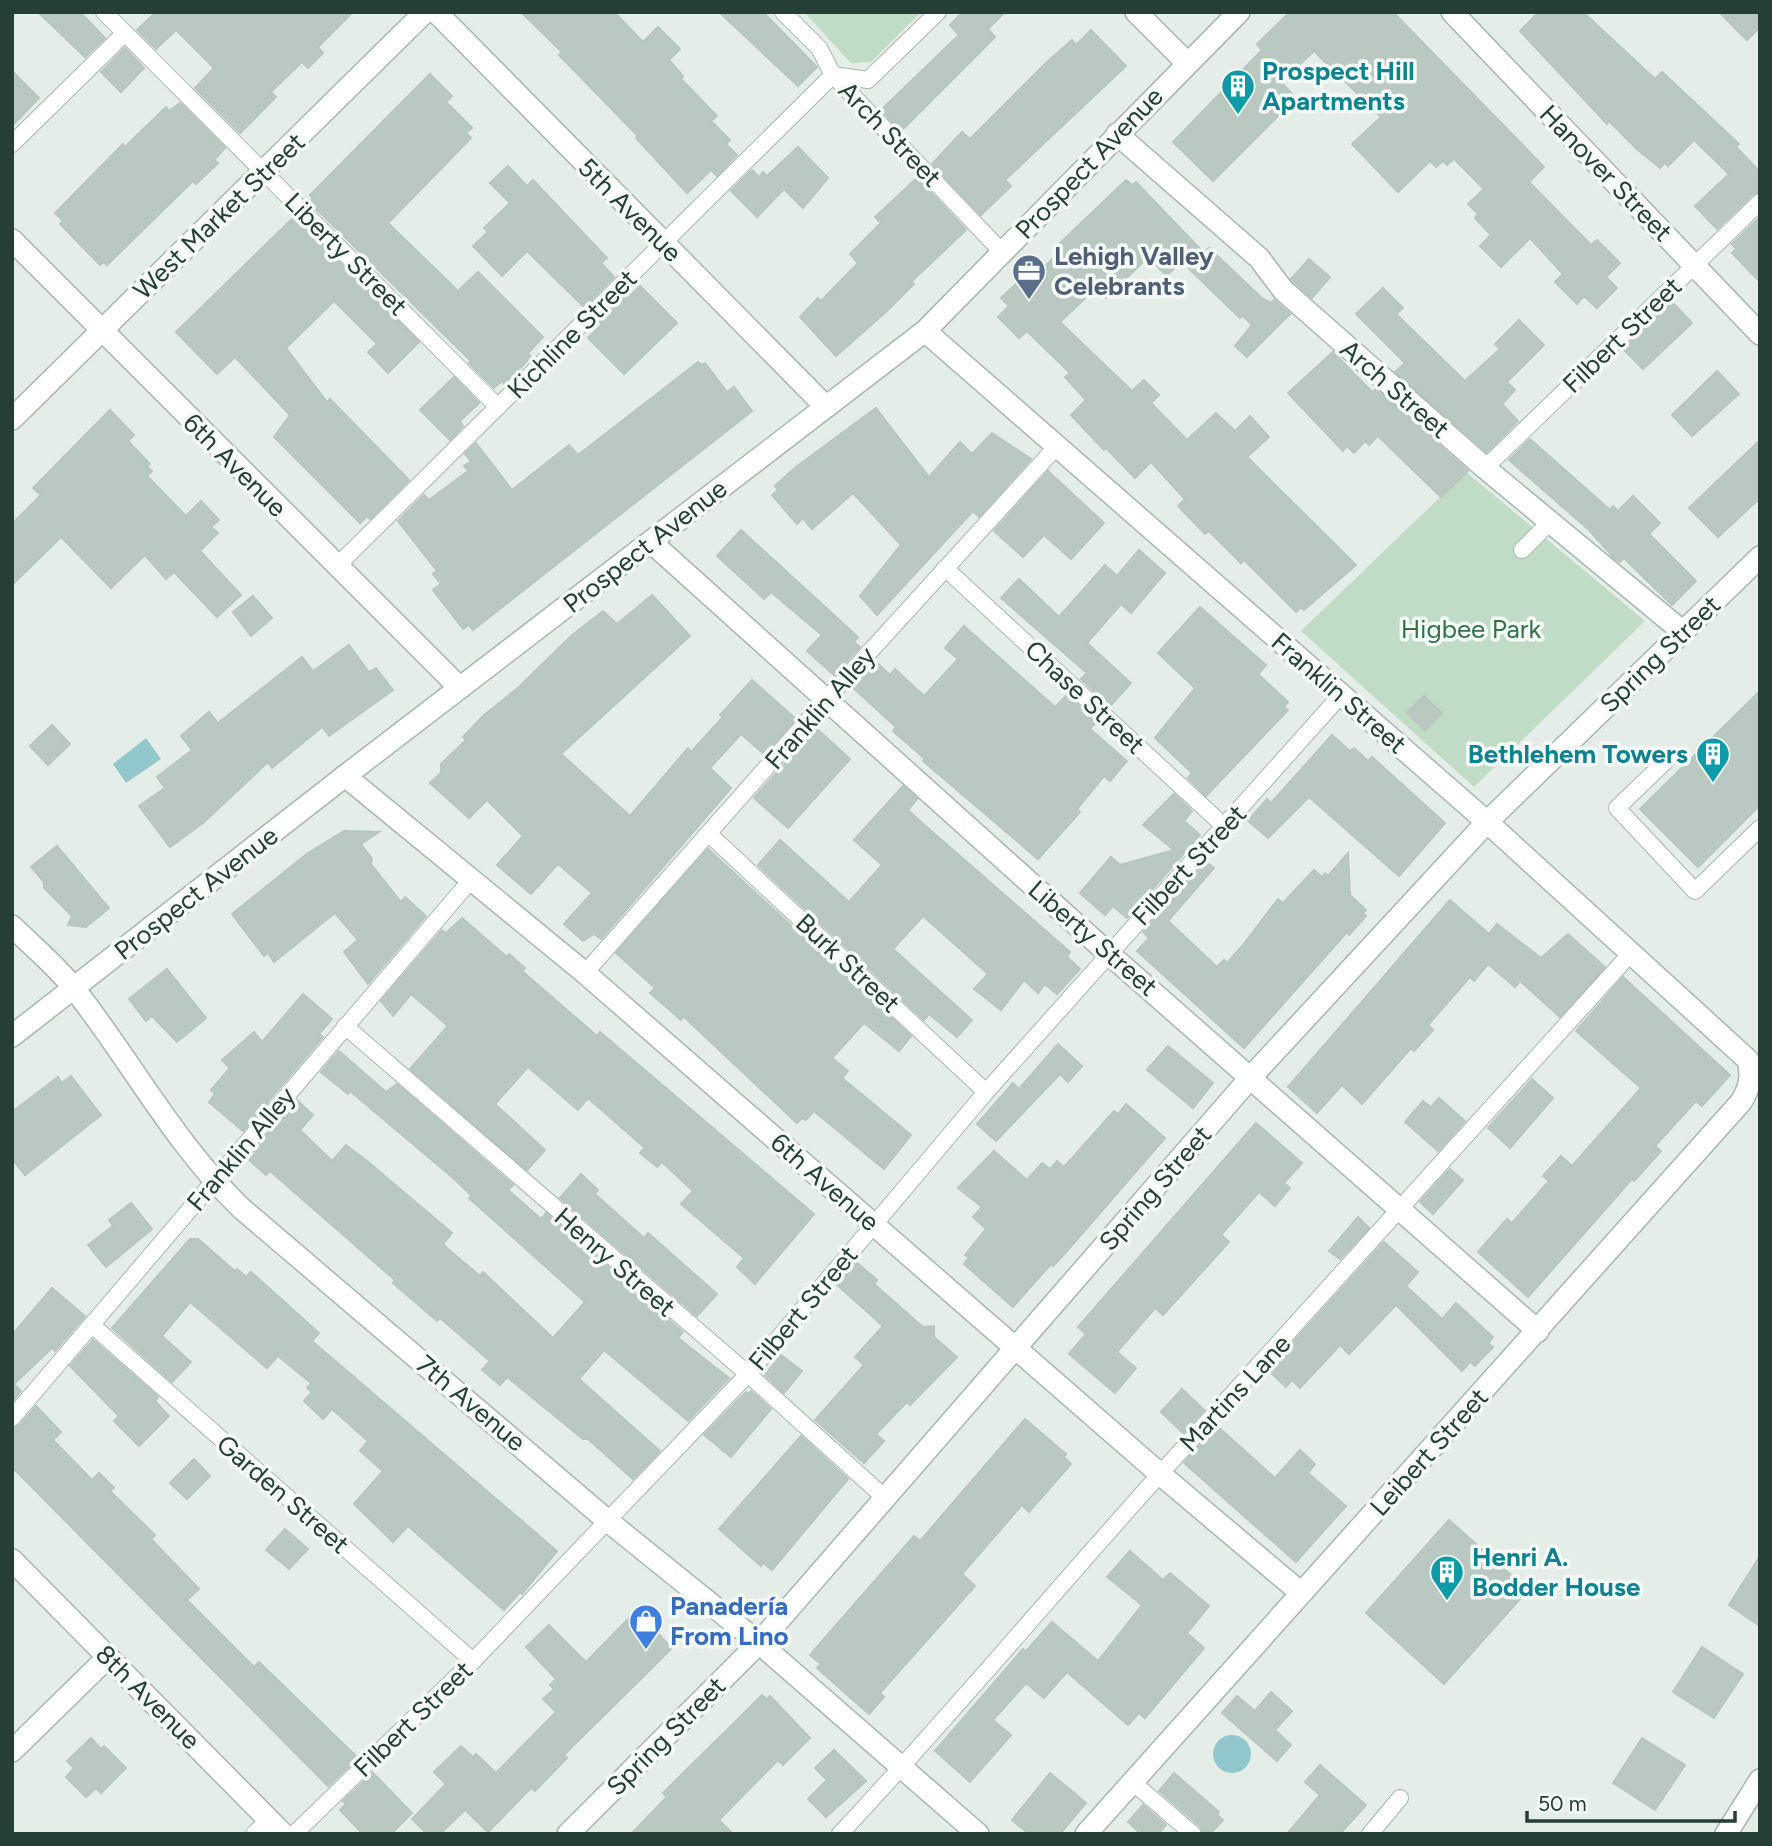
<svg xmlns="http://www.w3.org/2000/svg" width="1772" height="1846" font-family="Figtree,sans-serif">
	<rect width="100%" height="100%" fill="#e5ede9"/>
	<g fill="#c0dcc6">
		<polygon points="804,12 921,12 871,62 851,63"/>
		<polygon points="1466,472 1645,621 1474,787 1301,631"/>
	</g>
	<g fill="#92c7cd">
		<polygon points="146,738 161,759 126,783 113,764"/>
		<circle cx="1232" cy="1754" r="19"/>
	</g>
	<g fill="#bac8c2" stroke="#b8c6bf" stroke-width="2">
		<polygon points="38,12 80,12 105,38 85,57"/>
		<polygon points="156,12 353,12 318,47 323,53 308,68 302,62 271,92 276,97 240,133 195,88 214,68 176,30 156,49 137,30"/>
		<polygon points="521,12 614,12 643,42 658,27 680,49 669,60 683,76 681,79 717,116 711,121 730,140 726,144 737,155 717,176 711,170 687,193 636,138 638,136 559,55 562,52"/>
		<polygon points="719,12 763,12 817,67 798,86"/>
		<polygon points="963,12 1005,12 988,29 995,37 901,131 881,110 959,35 950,25"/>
		<polygon points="1290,12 1393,12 1544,167 1529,182 1591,245 1597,240 1620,263 1606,277 1617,288 1597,308 1584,296 1577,304 1555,282 1563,274 1530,238 1501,267 1480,246 1491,235 1475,218 1478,214 1468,204 1484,189 1454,159 1447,165 1443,161 1436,167 1430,161 1398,192 1352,144 1381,117 1314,51 1281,82 1296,98 1213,181 1173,142 1262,50 1257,44"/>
		<polygon points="1539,12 1583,12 1655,79 1662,72 1739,144 1736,147 1760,172 1760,192 1753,194 1717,229 1695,206 1729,174 1694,140 1668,166 1665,163 1660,168 1638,150 1609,121 1607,124 1520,31"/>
		<polygon points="1719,12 1760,12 1760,27 1747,40"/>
		<polygon points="1091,30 1126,66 1005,180 1011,186 981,215 932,164 962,132 970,139 1046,63 1072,40 1076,45"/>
		<polygon points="125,48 144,68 121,92 101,72"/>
		<polygon points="12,71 39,98 12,126"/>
		<polygon points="430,74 452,96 446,102 472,128 466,133 471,138 388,223 458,291 478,272 543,337 528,353 531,357 504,384 502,381 494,388 469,363 471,361 309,202 313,198 310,195"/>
		<polygon points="180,103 225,148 214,160 218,163 196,184 193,181 107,265 104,262 100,265 60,224 63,221 55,213 123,144 125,147 166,107 169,111"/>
		<polygon points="798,147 828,178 803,208 784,189 757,217 731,191 752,170 759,177 763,172 767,176"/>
		<polygon points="508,166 527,186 533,180 607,258 601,263 614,277 584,307 527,251 502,276 473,246 488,232 484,228 510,203 490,183"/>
		<polygon points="917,178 966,230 911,282 914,284 888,310 836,356 800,317 818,298 821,301 858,263 850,254 881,223 875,217"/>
		<polygon points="1126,180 1132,185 1136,182 1204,253 1209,248 1263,299 1271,303 1274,300 1290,314 1247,357 1235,346 1252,325 1243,316 1240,318 1181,261 1167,276 1150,259 1147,263 1144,261 1106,298 1096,288 1060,322 1132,391 1144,380 1159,395 1151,403 1187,440 1216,413 1235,431 1250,416 1269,437 1247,457 1356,565 1304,610 1301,607 1296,612 1244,560 1241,563 1209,531 1205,534 1178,506 1185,499 1151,462 1135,478 1106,448 1104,450 1071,415 1086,400 1065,377 1070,373 1027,331 1019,338 998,317 1009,306 1001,298 1017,283 1023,289 1062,249 1058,245"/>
		<polygon points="294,217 419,342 388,373 368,352 377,344 334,301 286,348 327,402 330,399 409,480 370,519 367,516 360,523 274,437 290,415 235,357 217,374 176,332"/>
		<polygon points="1760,217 1760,282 1732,253 1736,249 1732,244"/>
		<polygon points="1309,259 1330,277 1312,298 1291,279"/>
		<polygon points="640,286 677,323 624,374 588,338 602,324 599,321 628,293 631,295"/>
		<polygon points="1383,288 1403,308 1396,314 1465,381 1500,349 1495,344 1519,320 1544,345 1507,382 1515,390 1502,404 1518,421 1487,452 1395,372 1405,363 1356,314"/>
		<polygon points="1672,302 1692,323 1643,369 1623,349"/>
		<polygon points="1333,352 1372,392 1376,389 1468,471 1441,497 1378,436 1369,445 1365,441 1354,453 1347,446 1343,451 1288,393"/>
		<polygon points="698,362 701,365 705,363 727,392 734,387 752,411 473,630 469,625 463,629 433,590 441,584 433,574 437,571 398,521 424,495 429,500 468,471 464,466 471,461 465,454 476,443 512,490 569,445 578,455"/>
		<polygon points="1717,371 1739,394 1692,436 1672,415"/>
		<polygon points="454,377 479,403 460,421 463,426 450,440 420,410"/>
		<polygon points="876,408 929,477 960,442 972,454 992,433 1031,459 979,517 973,511 877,615 860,596 901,545 853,493 812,529 803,518 797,524 772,495 778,490 775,486 796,467"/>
		<polygon points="110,410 134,435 128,441 150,464 147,467 152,471 147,476 186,516 201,501 219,520 211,527 218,533 200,551 241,595 217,617 174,572 166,579 145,555 111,588 61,537 12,585 12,524 41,495 33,488"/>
		<polygon points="1530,439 1610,510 1613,506 1618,511 1633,496 1660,523 1649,534 1696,581 1672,605 1624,558 1620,562 1614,558 1589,530 1509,460"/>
		<polygon points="1760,440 1760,498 1718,537 1689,508"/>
		<polygon points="1048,471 1104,523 1071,559 1044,535 1023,557 994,531"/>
		<polygon points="741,530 858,637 854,642 860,647 834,675 807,651 822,635 771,592 764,599 717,556"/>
		<polygon points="1139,550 1165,573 1131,613 1121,604 1087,643 1131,683 1110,706 1081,679 1087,673 1001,598 1019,579 1059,617 1105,565 1117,576"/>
		<polygon points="652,595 690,636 561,754 630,816 688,748 691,752 723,717 720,715 752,680 796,719 764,754 741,734 710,768 731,788 601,939 594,934 583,941 564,924 592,893 558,864 531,894 497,865 523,836 487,800 469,818 430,783 441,773 441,764 466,740 463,737 483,716 519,687 571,636 603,611 617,624"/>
		<polygon points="253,596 272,618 251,636 233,612"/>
		<polygon points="1200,607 1266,665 1258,674 1288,702 1284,707 1288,710 1206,796 1188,778 1192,773 1155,738 1195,688 1158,653"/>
		<polygon points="964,626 1055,707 1067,695 1096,722 1090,729 1127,761 1110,781 1104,776 1077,809 1080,812 1038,859 923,761 925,759 893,731 896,727 852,687 875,661 890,675 895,669 924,696 958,659 945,648"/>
		<polygon points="349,645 369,672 376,668 393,690 329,736 322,727 272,768 268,762 203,823 170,847 139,806 165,788 157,777 192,750 181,736 209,712 218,723 302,657 313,671"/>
		<polygon points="1760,691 1760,805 1698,867 1640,809"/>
		<polygon points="1424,696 1442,713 1425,730 1407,713"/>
		<polygon points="52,725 70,744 48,765 30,746"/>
		<polygon points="816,728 850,759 788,828 754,798"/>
		<polygon points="1332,735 1350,751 1354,748 1368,761 1372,757 1445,823 1399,876 1309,797 1268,838 1248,821 1267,799 1271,803"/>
		<polygon points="903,786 917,799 908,810 921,822 1070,952 1067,957 1080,969 1057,994 1045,984 1038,993 1024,980 1001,1010 974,989 988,974 923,916 893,949 972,1020 957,1037 929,1014 924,1020 758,865 780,840 849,902 882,865 854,840"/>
		<polygon points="1174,794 1192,811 1184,821 1200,835 1127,918 1113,906 1105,915 1080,893 1111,857 1120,865 1174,850 1143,825"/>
		<polygon points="344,831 379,832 361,844 372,859 371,864 401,902 405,897 426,916 368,984 344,952 358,940 335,913 274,962 268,953 264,956 232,914 308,853"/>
		<polygon points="57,846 109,908 86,927 68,925 72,916 44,888 44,882 31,867"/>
		<polygon points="708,849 911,1036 899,1051 864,1023 832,1058 848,1071 842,1078 911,1135 884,1169 814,1111 806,1120 802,1118 797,1123 683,1016 681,1020 650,993 655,988 616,953"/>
		<polygon points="1348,853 1350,895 1366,910 1363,913 1366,916 1349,935 1347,932 1244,1048 1137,951 1149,938 1143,932 1206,862 1214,868 1168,921 1217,967 1224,960 1227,963 1243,945 1278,899 1283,903 1314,870 1322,877 1325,873 1328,876"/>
		<polygon points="1450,900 1489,934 1497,924 1541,958 1568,934 1605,967 1560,1017 1520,981 1515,987 1488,964 1474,981 1470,977 1428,1025 1433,1030 1414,1051 1411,1048 1362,1104 1342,1085 1317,1113 1288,1087"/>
		<polygon points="462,918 507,957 509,954 525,968 522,971 597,1036 600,1032 814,1214 755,1284 737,1267 744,1258 681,1204 693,1191 662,1162 657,1167 640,1153 645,1148 588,1098 578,1110 528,1067 495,1104 545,1150 527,1170 410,1069 448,1026 411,994 393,1016 381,1001 442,930 446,933"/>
		<polygon points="167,969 206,1018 177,1042 152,1016 146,1021 129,999"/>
		<polygon points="1623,977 1730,1075 1702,1106 1696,1101 1655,1146 1661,1151 1634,1181 1632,1179 1528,1297 1478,1252 1507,1219 1512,1223 1549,1181 1543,1176 1561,1156 1572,1166 1641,1088 1576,1031"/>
		<polygon points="303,994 332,1019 319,1034 323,1037 243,1131 209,1102 215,1094 211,1090 230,1068 222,1060 254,1032 262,1042"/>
		<polygon points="1058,1044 1082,1066 1068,1082 1060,1074 996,1141 977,1124 1013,1083 1019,1089"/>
		<polygon points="1168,1046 1213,1083 1193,1108 1147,1070"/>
		<polygon points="339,1051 386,1092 397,1084 513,1185 508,1190 541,1219 546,1213 683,1332 678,1338 729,1378 688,1421 604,1350 579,1379 660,1451 633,1479 588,1439 583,1439 507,1377 500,1385 482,1370 490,1361 440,1318 437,1321 393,1283 395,1280 270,1171 266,1175 247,1158 297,1100 313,1115 300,1130 332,1161 346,1145 367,1161 452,1233 443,1244 448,1249 480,1276 483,1272 553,1338 585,1302 469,1198 472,1196 452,1177 350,1091 348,1094 321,1072"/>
		<polygon points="71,1076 101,1115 25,1175 12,1159 12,1112 58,1077 62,1083"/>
		<polygon points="1532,1079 1553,1098 1510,1148 1488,1128"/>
		<polygon points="1439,1098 1465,1121 1438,1151 1405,1122 1423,1101 1431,1107"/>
		<polygon points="1126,1104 1165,1138 1067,1251 1053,1266 1051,1264 1013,1307 964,1264 969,1258 965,1255 986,1229 973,1217 982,1207 958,1188 994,1151 1027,1180 1042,1163 1050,1169 1057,1161 1064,1167 1114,1111 1118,1114"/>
		<polygon points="1256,1123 1302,1163 1284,1183 1290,1188 1275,1206 1259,1192 1221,1235 1229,1242 1163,1315 1155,1308 1117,1352 1136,1368 1115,1393 1069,1354 1086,1334 1078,1327"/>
		<polygon points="1450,1169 1463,1180 1433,1214 1420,1202"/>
		<polygon points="581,1174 598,1190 595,1194 644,1238 648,1233 717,1294 697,1316 560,1198"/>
		<polygon points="131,1203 152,1229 106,1267 88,1245 113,1226 109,1220"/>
		<polygon points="1358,1217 1369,1228 1340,1259 1329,1251"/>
		<polygon points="190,1239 198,1239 235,1271 237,1269 246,1277 251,1272 319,1333 312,1341 557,1551 522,1594 520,1592 504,1610 408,1526 393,1542 354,1504 383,1471 360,1451 368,1441 332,1409 323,1419 304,1401 312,1392 307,1388 311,1383 278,1356 267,1368 190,1302 162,1336 191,1362 172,1382 112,1328"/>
		<polygon points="1384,1242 1418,1272 1406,1286 1442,1319 1456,1303 1493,1337 1488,1343 1493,1347 1475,1366 1470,1362 1462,1371 1396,1305 1349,1354 1340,1345 1300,1388 1292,1380 1286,1387 1268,1370"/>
		<polygon points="856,1262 877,1280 874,1284 923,1327 934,1326 934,1337 957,1357 910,1405 907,1402 876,1434 884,1441 864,1463 815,1420 864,1365 855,1357 883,1326 837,1285"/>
		<polygon points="52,1288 85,1316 55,1351 52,1348 14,1384 21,1391 12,1402 12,1335"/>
		<polygon points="93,1340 158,1397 155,1401 169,1416 139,1446 114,1421 119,1416 70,1366"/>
		<polygon points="781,1355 802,1371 784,1393 765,1375"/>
		<polygon points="1182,1389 1204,1410 1183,1433 1161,1412"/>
		<polygon points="751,1391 771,1409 731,1457 704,1435 746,1392 749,1394"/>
		<polygon points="36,1406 61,1432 53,1440 92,1480 99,1473 114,1488 110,1491 155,1535 151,1539 199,1589 187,1600 254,1667 259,1662 358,1758 328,1786 12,1467 12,1428 20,1425"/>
		<polygon points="1025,1419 1066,1454 1064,1457 1071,1464 1029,1512 1022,1505 962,1574 975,1586 880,1693 884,1697 869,1714 817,1668 821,1664 810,1655 914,1536 920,1541"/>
		<polygon points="1217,1426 1275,1478 1300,1450 1315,1464 1308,1473 1346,1506 1296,1562 1184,1463"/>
		<polygon points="801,1436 848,1479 772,1570 763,1563 761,1566 719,1529"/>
		<polygon points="194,1459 210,1476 187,1499 170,1483"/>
		<polygon points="1449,1520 1528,1590 1444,1684 1366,1613"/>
		<polygon points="285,1529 308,1549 289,1569 266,1550"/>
		<polygon points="1130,1551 1163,1580 1170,1573 1209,1606 1187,1633 1204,1648 1145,1718 1139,1713 1128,1725 1067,1672 1044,1698 1026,1683 993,1720 1011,1735 970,1782 935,1751 1023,1649 1026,1651 1052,1622 1098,1661 1142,1605 1107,1577"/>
		<polygon points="1760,1556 1760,1626 1729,1605"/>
		<polygon points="636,1611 672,1648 564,1755 567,1758 535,1791 531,1788 488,1832 465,1810 440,1834 427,1834 412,1819 446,1784 434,1772 461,1746 473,1757 476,1754 496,1773 556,1712 543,1699 554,1689 550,1685 556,1679 526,1647 549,1625 586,1662"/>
		<polygon points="1702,1647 1743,1674 1714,1718 1673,1692"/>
		<polygon points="1271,1692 1292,1711 1275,1730 1291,1745 1277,1761 1222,1713 1237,1696 1255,1711"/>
		<polygon points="762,1695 767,1699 770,1696 810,1738 783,1765 778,1760 719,1820 733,1834 631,1834 667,1797 663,1793"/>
		<polygon points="91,1738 101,1749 104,1746 126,1768 101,1793 96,1788 86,1797 66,1777 74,1768 67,1761"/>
		<polygon points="1642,1738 1685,1765 1655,1810 1613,1783"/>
		<polygon points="834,1750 866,1781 826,1817 808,1799 827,1780 815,1768"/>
		<polygon points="1320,1765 1366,1805 1340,1834 1287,1834 1320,1795 1305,1782"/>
		<polygon points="373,1773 412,1813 391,1834 363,1834 340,1810 346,1804 343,1801"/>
		<polygon points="1050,1773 1086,1803 1060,1834 1029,1834 1012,1820"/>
		<polygon points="1174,1773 1219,1812 1217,1815 1223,1820 1210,1834 1204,1834 1200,1826 1159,1791"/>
		<polygon points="1143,1805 1166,1825 1158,1834 1141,1834 1128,1822"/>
	</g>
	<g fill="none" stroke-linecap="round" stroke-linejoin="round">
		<g stroke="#a8b5b0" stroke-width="18">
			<g id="service">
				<polyline points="104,12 498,407"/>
				<polyline points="783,12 819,48 833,75 1002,252"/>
				<polyline points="12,144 125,33"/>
				<polyline points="1485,468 1760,202"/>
				<polyline points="1522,550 1550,522"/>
				<polyline points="336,567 833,75 868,80 938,12"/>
				<polyline points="945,568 1225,827"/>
				<polyline points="1671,756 1617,808 1695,891 1760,828"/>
				<polyline points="710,835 986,1092"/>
				<polyline points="585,973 825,701 1057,446"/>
				<polyline points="345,1026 748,1374 885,1498"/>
				<polyline points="93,1326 473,1661"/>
				<polyline points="12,1418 470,881"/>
				<polyline points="1131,1781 1193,1834"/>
				<polyline points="254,1834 269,1819"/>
				<polyline points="294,1834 473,1661 748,1374 986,1092 1341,695"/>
				<path d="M840,1834C950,1716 1053,1593 1160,1474C1316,1300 1475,1128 1631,953"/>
				<polyline points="1370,1834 1400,1798"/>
			</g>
		</g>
		<g stroke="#a8b5b0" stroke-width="24">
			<g id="minor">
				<polyline points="436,12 826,407"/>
				<polyline points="1136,12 1187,63"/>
				<polyline points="1452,12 1760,334"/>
				<polyline points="1117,134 1259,258 1283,290 1485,468 1683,632"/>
				<polyline points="12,240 460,688"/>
				<path d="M925,331L1487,822L1748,1060C1752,1076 1750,1088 1741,1102L1086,1834"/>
				<polyline points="12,419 425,12"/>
				<polyline points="651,542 1108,953 1538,1331"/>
				<polyline points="345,776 585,973 1160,1474 1301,1593"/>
				<path d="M12,926C33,947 58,967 76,991C132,1063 175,1144 241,1208L609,1522L759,1643L978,1834"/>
				<polyline points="12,1036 345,776 925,331 1239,12"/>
				<polyline points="12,1560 283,1834"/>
				<polyline points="12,1751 108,1657"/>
				<polyline points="568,1834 759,1643 1251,1077 1487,822 1760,557"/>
				<polyline points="1726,1834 1760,1780"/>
			</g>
		</g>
		<use href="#service" stroke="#fff" stroke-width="16"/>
		<use href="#minor" stroke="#fff" stroke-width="21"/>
	</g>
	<defs>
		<g id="building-pin" transform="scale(1.75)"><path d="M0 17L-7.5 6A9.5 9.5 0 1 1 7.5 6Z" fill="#0f9aa8" stroke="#f5faf7"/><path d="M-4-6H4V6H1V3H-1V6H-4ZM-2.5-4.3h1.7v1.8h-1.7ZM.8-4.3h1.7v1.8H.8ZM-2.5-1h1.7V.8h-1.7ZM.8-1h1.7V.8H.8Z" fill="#fff"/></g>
		<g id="office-pin" transform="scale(1.75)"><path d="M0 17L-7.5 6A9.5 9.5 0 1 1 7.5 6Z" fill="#5c6f8a" stroke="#f5faf7"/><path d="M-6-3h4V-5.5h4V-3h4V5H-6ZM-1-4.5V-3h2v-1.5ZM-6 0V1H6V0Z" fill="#fff"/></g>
		<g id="shop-pin" transform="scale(1.75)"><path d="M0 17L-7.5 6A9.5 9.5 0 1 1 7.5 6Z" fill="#3f7fe0" stroke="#f5faf7"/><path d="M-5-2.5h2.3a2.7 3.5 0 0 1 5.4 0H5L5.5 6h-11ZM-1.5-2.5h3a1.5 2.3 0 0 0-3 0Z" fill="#fff"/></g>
	</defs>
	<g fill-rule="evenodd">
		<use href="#building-pin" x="1238" y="86"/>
		<use href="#office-pin" x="1029" y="271"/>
		<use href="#building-pin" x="1713" y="754"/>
		<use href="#building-pin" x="1447" y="1572"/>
		<use href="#shop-pin" x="646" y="1621"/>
	</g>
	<g text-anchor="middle" stroke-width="7" stroke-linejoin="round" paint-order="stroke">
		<g font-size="26" font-weight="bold" fill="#0d838f" stroke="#f5faf7" text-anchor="start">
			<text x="1262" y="80">Prospect Hill<tspan x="1262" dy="30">Apartments</tspan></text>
			<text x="1688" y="763" text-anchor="end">Bethlehem Towers</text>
			<text x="1472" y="1566">Henri A.<tspan x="1472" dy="30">Bodder House</tspan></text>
		</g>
		<g font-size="26" fill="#253e36" stroke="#f5faf7">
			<text transform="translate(890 134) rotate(46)" y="9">Arch Street</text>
			<text transform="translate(1089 163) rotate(-46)" y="9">Prospect Avenue</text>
			<text transform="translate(1606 173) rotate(46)" y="9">Hanover Street</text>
			<text transform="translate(630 210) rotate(45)" y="9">5th Avenue</text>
			<text transform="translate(219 216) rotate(-44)" y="9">West Market Street</text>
			<text transform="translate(346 254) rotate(45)" y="9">Liberty Street</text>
			<text transform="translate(572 334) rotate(-45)" y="9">Kichline Street</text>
			<text transform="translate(1622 335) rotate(-44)" y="9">Filbert Street</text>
			<text transform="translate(1395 389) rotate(41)" y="9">Arch Street</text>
			<text transform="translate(235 465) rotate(45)" y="9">6th Avenue</text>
			<text transform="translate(645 546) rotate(-38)" y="9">Prospect Avenue</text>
			<text transform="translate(1660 654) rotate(-44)" y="9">Spring Street</text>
			<text transform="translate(1339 693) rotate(41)" y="9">Franklin Street</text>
			<text transform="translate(1085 697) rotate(43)" y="9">Chase Street</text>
			<text transform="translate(820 708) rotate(-49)" y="9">Franklin Alley</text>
			<text transform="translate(1189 865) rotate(-47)" y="9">Filbert Street</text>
			<text transform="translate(196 893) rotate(-38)" y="9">Prospect Avenue</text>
			<text transform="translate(1093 938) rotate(41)" y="9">Liberty Street</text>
			<text transform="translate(848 963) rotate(43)" y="9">Burk Street</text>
			<text transform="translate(241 1149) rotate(-50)" y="9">Franklin Alley</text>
			<text transform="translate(825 1182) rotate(41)" y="9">6th Avenue</text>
			<text transform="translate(1155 1188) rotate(-49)" y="9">Spring Street</text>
			<text transform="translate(615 1262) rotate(41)" y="9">Henry Street</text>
			<text transform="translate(803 1308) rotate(-50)" y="9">Filbert Street</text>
			<text transform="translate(1235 1393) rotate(-47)" y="9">Martins Lane</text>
			<text transform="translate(471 1403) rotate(40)" y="9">7th Avenue</text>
			<text transform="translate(1429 1452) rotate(-48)" y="9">Leibert Street</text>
			<text transform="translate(283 1494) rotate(41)" y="9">Garden Street</text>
			<text transform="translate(148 1697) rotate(45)" y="9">8th Avenue</text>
			<text transform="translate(413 1719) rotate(-44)" y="9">Filbert Street</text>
			<text transform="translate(666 1736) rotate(-45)" y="9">Spring Street</text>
		</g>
		<g font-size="26" font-weight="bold" fill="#4e5e75" stroke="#f5faf7" text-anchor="start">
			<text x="1054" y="265">Lehigh Valley<tspan x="1054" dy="30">Celebrants</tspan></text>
		</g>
		<g font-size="26" fill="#327248" stroke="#f5faf7">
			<text x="1471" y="638">Higbee Park</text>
		</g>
		<g font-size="26" font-weight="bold" fill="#366cbe" stroke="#f5faf7" text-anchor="start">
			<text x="670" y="1615">Panadería<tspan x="670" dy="30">From Lino</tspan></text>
		</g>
	</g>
	<rect width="1772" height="1846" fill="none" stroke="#253e36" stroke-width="28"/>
	<path d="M1527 1811v10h208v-10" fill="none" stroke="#253e36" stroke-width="3.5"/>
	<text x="1538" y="1811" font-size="21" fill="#253e36" stroke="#f5faf7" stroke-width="5" paint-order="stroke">50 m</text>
</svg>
